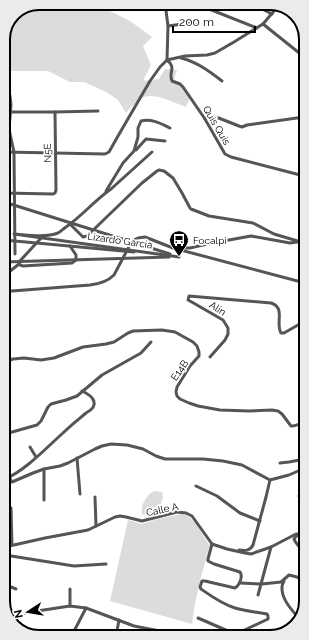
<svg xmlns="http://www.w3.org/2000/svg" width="309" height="640" font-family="Raleway,sans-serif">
	<rect width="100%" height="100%" fill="#fff"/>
	<g fill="#dcdcdc">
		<path d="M39,3H103L108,10L130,21L152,37L143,46L151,65L143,81L159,79L165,69L177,70L174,79L191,95L186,107C174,103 152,90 140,99C135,103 130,108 126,113L118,100L106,92L84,82H70L48,71H6L3,47V37L14,13Z"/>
		<path d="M155,491L160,492H162L163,497L160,507L147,515L142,514C140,506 147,493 155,491Z"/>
		<path d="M182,514C194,515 202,536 210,545L201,577L195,603L192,624L110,601L128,520L142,524L158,519Z"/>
	</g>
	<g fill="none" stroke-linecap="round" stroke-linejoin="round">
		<g stroke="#dbdbdb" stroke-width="5.5">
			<polyline id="highway" points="11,621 37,637"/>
		</g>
		<g stroke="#555" stroke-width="3">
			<polyline points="165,3 168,26 167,60"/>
			<polyline points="239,3 262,9 272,14"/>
			<polyline points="165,4 193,5 204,7 257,28"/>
			<polyline points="263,24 303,56"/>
			<polyline points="168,26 190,23 197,25"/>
			<path d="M181,58C197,62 209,71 222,81"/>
			<path d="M167,60C177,68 168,72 172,81L180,84L183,87L205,119L225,154L231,157L304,176"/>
			<polyline points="3,81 7,87 10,96 11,105 9,129 14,152 15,254"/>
			<polyline points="3,112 55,112 98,111"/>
			<polyline points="205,119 208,116 211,115 239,126 242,127 247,125 304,117"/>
			<polyline points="136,150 146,139 165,141"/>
			<polyline points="4,152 105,154 109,152 118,136 150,81 160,67 167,60 185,56 207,55 215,53 234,42 263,24 279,5"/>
			<path d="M152,152L111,189C95,200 82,216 66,227C63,229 60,232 58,233C44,238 28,235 14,234L179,257"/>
			<path d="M106,191L123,163L134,151L138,137V128L141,121C151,118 162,124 170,128"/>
			<polyline points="4,193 53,194 55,193 56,190 55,112"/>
			<polyline points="4,202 170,254"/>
			<polyline points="70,224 83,237 87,236 142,183 157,171 159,170 164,171 173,178 182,193 190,208 191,209 209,216 253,223 274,234 301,242"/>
			<polyline points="42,237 19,262 20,265 23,266 72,263 76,260 76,255 70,246"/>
			<polyline points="4,240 134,252"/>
			<polyline points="176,248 190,248 203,245 229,240 251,236 290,243 304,241"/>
			<polyline points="4,262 169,257"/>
			<polyline points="4,276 19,264"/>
			<path d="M4,290L12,291L90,285C99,284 107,282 114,275L132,241L138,238L145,237L173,248L305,283"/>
			<path d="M210,357L225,340L228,334V328L223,320L190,301L188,300L189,296L271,303C286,308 275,323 281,333H284L305,321"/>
			<path d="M5,362L13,359L24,358L41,360L54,358L83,347L106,344L114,342L128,333L133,331L162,330L175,332L193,342L197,346L199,352V356L190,366L177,387L176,392L177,396L180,399L189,403L198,406L220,410L249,411L272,410L278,411L282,414L291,426C296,427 300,423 305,421"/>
			<polyline points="5,434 37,425 41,421 48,407 51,404 66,400 77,396 102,375 141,353 151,342"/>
			<polyline points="30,447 36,457"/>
			<polyline points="77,458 80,494"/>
			<polyline points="280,463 289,462 305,459"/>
			<polyline points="44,469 44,500"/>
			<polyline points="9,477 12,482 33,473 44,469 60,466 68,463 95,449 102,446 111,444 127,445 143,449 156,456 165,459 203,459 223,461 242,465 270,480"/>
			<path d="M5,479C26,470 46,448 63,433C70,426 79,419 86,413C101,405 93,396 82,391"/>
			<polyline points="196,486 217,496 240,513 260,521"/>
			<polyline points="299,496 305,487"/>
			<polyline points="95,497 96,526"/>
			<polyline points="11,508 12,545"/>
			<path d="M298,534L294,539C296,545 303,549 306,556"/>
			<path d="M212,544L208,559V561L214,564L240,572C243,576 240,585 235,588L205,581H202L200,587L201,589C211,596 222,604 235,608C245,611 256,612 267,614L268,616V619L234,635"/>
			<polyline points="5,547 45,538 88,530 115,517 120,516 126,517 142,521 177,512 186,513 192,516 212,544 227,549 245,553 251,554 271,547 296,534 306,536"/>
			<path d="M239,550C245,551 250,551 253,545L266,497L270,480L289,475L305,468"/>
			<polyline points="5,555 74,566 106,564"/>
			<path d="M284,581C283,583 282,585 282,587C281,598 293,612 300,619"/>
			<polyline points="240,583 262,584 281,582 289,575 297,577 306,583"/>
			<polyline points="6,585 16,589"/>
			<polyline points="70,589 70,606"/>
			<polyline points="258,595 271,547"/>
			<polyline points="24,613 70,606 86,608 134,626 180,635"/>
			<polyline points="198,618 228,631 228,635"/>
			<polyline points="116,636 119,620"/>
			<polyline points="71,637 86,608"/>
		</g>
		<use href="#highway" stroke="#000" stroke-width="4.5"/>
	</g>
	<defs>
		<g id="bus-pin" transform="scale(1)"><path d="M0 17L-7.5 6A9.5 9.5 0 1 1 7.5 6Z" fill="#000" stroke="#fff"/><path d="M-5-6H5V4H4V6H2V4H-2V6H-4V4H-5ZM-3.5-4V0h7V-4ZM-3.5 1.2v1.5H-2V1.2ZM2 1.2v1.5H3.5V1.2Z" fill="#fff"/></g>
	</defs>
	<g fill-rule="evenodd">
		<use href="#bus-pin" x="179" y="240"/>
	</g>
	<g text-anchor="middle" stroke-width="3.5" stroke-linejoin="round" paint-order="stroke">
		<g font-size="10" fill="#000" stroke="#fff">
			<text transform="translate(217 125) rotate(59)" y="4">Quis Quis</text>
			<text transform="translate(47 153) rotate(-91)" y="4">N5E</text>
			<text transform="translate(120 240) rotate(8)" y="4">Lizardo Garcia</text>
			<text transform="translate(218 308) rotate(32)" y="4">Alin</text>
			<text transform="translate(179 370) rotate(-56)" y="4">E14B</text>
			<text transform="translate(162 509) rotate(-12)" y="4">Calle A</text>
		</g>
		<g font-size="10" fill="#000" stroke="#fff" text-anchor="start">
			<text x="193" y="244">Focalpi</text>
		</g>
	</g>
	<path d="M0 0H309V640H0ZM39 10H270A29 29 0 0 1 299 39V601A29 29 0 0 1 270 630H39A29 29 0 0 1 10 601V39A29 29 0 0 1 39 10Z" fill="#ebebeb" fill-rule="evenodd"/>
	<path fill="none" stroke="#000" stroke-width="2" d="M39 10H270A29 29 0 0 1 299 39V601A29 29 0 0 1 270 630H39A29 29 0 0 1 10 601V39A29 29 0 0 1 39 10Z"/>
	<g transform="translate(28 612) rotate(258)" stroke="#ffffff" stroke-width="3" paint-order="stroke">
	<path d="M0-3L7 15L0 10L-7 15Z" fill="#000000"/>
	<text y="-6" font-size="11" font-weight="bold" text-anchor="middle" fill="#000000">N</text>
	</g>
	<path d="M173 26v6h82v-6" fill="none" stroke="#000000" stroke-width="2"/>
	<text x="179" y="26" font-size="12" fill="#000000" stroke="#ffffff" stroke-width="3" paint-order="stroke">200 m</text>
</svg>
